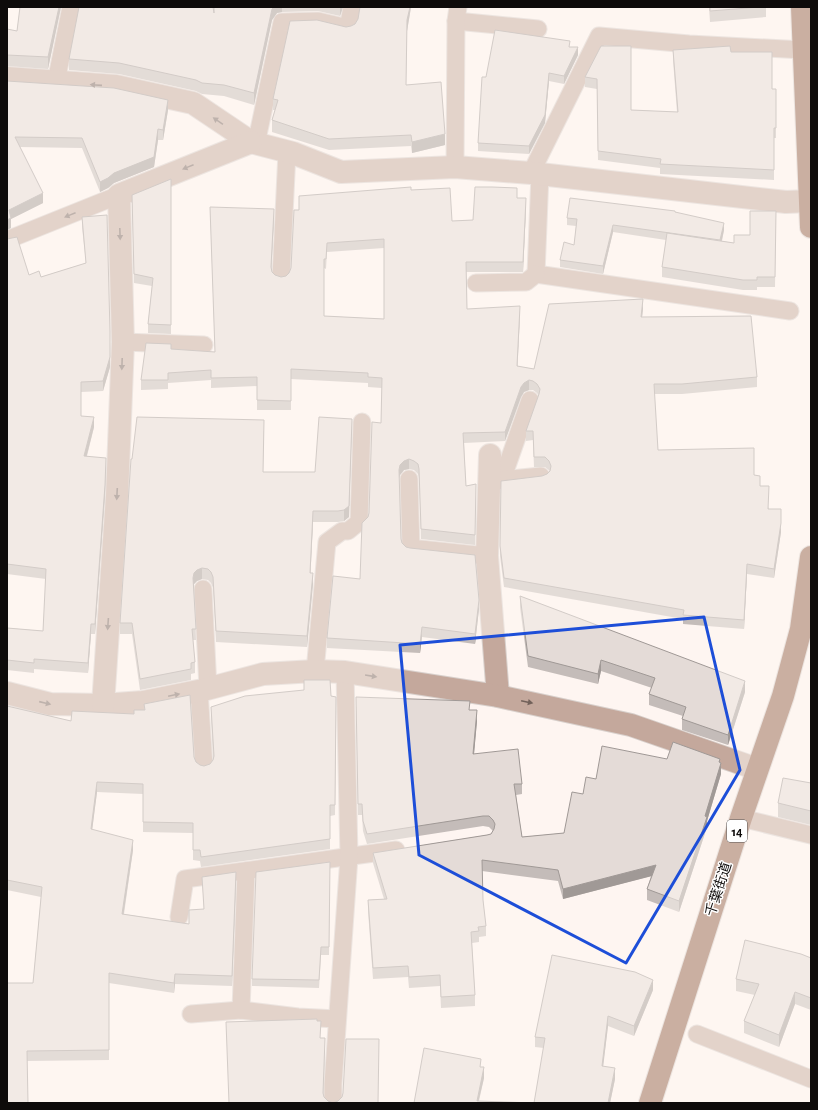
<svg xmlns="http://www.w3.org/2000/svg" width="818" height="1110" font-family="'Alegreya Sans','Noto Sans JP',sans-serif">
	<rect width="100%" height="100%" fill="#fef5f1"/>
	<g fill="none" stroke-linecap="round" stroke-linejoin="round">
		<g stroke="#d8d0cc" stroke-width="19">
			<g id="service">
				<polyline points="456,21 538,29"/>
				<polyline points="56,82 71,7"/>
				<polyline points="256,144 282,22 318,21 348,28 352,7"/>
				<polyline points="455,167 456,21 458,7"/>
				<polyline points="531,173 599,36 689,44 803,50"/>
				<polyline points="540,174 536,274 790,311"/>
				<polyline points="7,240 119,195"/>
				<polyline points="281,277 287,152"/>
				<polyline points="476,283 526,282 536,274"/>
				<polyline points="123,342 204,345"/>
				<polyline points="409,479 411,548 487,556"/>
				<polyline points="502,480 530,400"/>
				<polyline points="492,481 541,476"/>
				<polyline points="203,589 208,688"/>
				<polyline points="315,671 327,542 342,531 348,531 359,522 362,422"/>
				<polyline points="199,690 204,766"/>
				<polyline points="741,818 811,835"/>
				<polyline points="179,917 185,879 396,850"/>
				<polyline points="241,1010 246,871"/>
				<polyline points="191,1014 241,1010 298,1017 337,1019"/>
				<polyline points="697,1034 811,1079"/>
				<polyline points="333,1103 333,1084 349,857 345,672"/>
			</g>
		</g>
		<g stroke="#d8d0cc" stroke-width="24">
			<g id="minor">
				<polyline points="7,78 116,86 193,103 251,142 293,153 341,172 455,167 531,173 786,202 810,201"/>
				<polyline points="490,455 487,556 498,696"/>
				<polyline points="7,693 50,704 103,705 143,702 203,690 263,674 315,671 345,672 498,696 631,725 757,769"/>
				<polyline points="103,705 117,496 123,342 119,195 251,142"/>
			</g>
		</g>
		<g stroke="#d8d0cc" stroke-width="24">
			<g id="trunk">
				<polyline points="802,7 811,227"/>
				<polyline points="650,1103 741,818 783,696 801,629 811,557"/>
			</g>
		</g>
		<use href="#service" stroke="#c4a89c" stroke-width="17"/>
		<use href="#minor" stroke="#c4a89c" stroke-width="22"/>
		<use href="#trunk" stroke="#8c5942" stroke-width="22"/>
	</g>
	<g fill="#c4bcb9" fill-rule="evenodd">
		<polygon points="20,7 61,7 48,69 7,66 7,29 17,31"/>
		<polygon points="214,7 343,7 340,16 318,11 282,12 277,13 272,20 254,105 224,96 202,94 196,91 119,74 69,70 69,59 214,12"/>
		<polygon points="360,7 411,7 407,31 406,85 445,145 412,153 411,146 329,150 272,132 272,120 275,110 273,110 273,99 346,27 351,26 355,24 358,19"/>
		<polygon points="709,7 766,7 766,17 710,22"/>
		<polygon points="601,46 631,110 677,112 673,60 673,50 731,52 772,89 776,128 776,138 774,138 774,180 660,174 660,168 598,160 597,89 585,87 585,77"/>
		<polygon points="570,47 578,55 564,84 549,81 545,123 529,154 478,151 478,143 486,77"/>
		<polygon points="7,81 168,110 163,140 158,140 154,167 114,183 108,188 100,192 82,148 20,147 43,203 11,219 11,228"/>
		<polygon points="171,179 171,334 148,333 148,324 152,286 134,283 132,203"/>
		<path d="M411,190L452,221L473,220L517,198L526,208L523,272H466L467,309L520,315L517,366L534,369L643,309L642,317L757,377V387L682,394H654L658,450L754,475L760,486L769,509L781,532L774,578L747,574L744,629L683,624V619L504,587L500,556V546L542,476L547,474L550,471L545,467H534L533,440L526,441V431L539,396L537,393L533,390H529L524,392L521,397L505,441L464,443L466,486L476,484L475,545L421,539L419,479L418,474L414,470L409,469L404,470L400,475L399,478L401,539L402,543L479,609L475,644L422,637L420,653L327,648V638L360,579L368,517L369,513L381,423L382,388L368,387V383L291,379V410H257V386L211,388V380L168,383V389L141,390V380L171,349L215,352L210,207L274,219L271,269L272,272L275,275L281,277L286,276L289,273L291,268L299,210ZM384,248V319L324,316V268L326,269L327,252Z"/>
		<polygon points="776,211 775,287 757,287 757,290 743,290 662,277 662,267 666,240 613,232 603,274 560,267 560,260 574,245 576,226 567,225 567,218 675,212 724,230 722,241 734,243 750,235"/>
		<polygon points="82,217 110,342 110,367 103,391 81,392 81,416 94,427 87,456 106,468 105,495 95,634 91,634 88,673 34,669 34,673 7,670 7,628 43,631 46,579 7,574 7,239 29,275 41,277 86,263 82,227"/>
		<polygon points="264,431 263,472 315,472 352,431 349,517 344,521 338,522 313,522 310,573 313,584 307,647 216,642 213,588 211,583 208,580 202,579 197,581 194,584 194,587 196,640 193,640 195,662 195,673 191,674 191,680 140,690 132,634 120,634 120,623 132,459"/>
		<polygon points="520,596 745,692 728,745 682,730 682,719 683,716 649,705 649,694 652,688 601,671 598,684 528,667 520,607"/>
		<polygon points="331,696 336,697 335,815 330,816 330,849 201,867 200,861 193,860 193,833 143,832 143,794 97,792 92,830 133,850 124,914 189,924 204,909 202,877 236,882 232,986 175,984 174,993 109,983 109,1060 27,1061 7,1103 33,983 41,897 7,890 7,706 71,721 134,714 144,710 144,704 194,757 196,762 200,765 204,766 210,764 213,760 213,758 211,717 211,707"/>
		<polygon points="356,707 470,710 477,721 474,754 522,784 522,794 516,795 522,837 564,833 583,794 596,779 667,759 720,763 721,774 707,821 707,827 679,912 647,900 647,889 651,876 563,899 558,881 482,871 483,900 486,926 486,936 479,937 479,942 472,943 475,995 475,1006 441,1008 440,986 409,988 408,977 373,979 368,911 368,900 384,899 373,863 373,853 487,835 491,834 493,831 489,827 483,826 367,844 363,831 362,815 358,815"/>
		<polygon points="811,783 811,825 778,817 778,803"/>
		<polygon points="330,862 329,955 321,955 319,988 252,986 252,979"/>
		<polygon points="811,958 811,1010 795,1004 779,1047 744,1033 744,1021 755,995 736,991 736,979"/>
		<polygon points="653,990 634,1036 608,1026 603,1066 615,1079 610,1103 414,1103 481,1067 484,1078 479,1101 534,1103 544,1048 535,1047 535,1037"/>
	</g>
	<g fill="#a09996">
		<polygon points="59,7 61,7 48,69 48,57"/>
		<polygon points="274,7 282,7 282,12 277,13 272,20 254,105 254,93 272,9"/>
		<polygon points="340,7 343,7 340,16"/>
		<polygon points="410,7 411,7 407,31 407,20"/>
		<polygon points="578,47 578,55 564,84 564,76"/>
		<rect x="7" y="55" width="1" height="11"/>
		<polygon points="549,73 549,81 545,123 529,154 529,146"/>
		<polygon points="168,100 168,110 163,140 163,130"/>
		<polygon points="158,129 158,140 154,167 114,183 108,188 100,192 100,182"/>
		<polygon points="445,134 445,145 412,153 412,142"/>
		<polygon points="43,193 43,203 11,219 11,228 7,230 7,220 9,210"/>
		<polygon points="526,198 526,208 523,272 523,262"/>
		<polygon points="274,209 274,219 271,277 271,267"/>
		<polygon points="724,223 724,230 720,248 720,240"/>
		<polygon points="613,225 613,232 603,274 603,266"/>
		<polygon points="643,299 643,309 641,326 641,317"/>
		<polygon points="520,306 520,315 517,376 517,366"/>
		<polygon points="110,332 110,367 103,391 103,381"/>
		<polygon points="529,380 529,390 524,392 521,397 505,441 505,432 521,387 524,383"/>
		<polygon points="94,417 94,427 84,466 84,456"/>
		<polygon points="352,419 349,517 344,521 344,510"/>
		<polygon points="106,458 105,495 95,634 95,624"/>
		<polygon points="409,459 409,469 404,470 400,475 399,479 399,470 400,465 404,461"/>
		<polygon points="313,511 313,522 310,584 310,573"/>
		<polygon points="781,523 781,532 774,578 774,569"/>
		<polygon points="747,564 747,574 744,629 744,620"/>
		<polygon points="202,568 202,579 197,581 194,584 193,589 193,578 194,573 197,570"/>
		<polygon points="313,573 313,584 307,647 307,636"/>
		<polygon points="479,600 479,609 475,644 475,634"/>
		<polygon points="91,624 91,634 88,673 88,663"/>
		<polygon points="422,627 422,637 420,653 420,644"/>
		<polygon points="601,660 601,671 598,684 598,674"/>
		<polygon points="745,681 745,692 728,745 728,735"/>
		<polygon points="477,710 477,721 473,765 473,754"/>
		<polygon points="720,759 720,766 721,763 721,774 707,821 707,827 679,912 679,901 705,816"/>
		<polygon points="97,782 97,792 91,839 91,829"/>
		<polygon points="133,840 133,850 122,924 122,914"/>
		<polygon points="656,865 656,875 563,899 563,889"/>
		<polygon points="236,872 236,882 232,986 232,976"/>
		<polygon points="175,974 175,984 174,993 174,983"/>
		<polygon points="653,980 653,990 634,1036 634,1026"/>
		<polygon points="795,992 795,1004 779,1047 779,1035"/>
		<polygon points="608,1016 608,1026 602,1076 602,1066"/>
		<polygon points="325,1038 325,1049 323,1103 323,1093"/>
		<polygon points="484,1067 484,1078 478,1103 477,1101"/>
		<polygon points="615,1068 615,1079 610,1103 608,1103"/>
	</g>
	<g fill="#e4dbd7" stroke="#a09996" fill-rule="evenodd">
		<polygon points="20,7 59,7 48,57 7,55 7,29 17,31"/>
		<polygon points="79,7 213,7 214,13 214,7 274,7 272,9 254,93 224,85 202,83 196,80 119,63 69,59"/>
		<polygon points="360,7 410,7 407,20 406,85 441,82 445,134 412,142 411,135 329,139 272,120 278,100 273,99 290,21 317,20 346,27 351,26 355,24 358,19"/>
		<polygon points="710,7 760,7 710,11"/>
		<polygon points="495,30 570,41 569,47 578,47 564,76 549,73 545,115 529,146 478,143 482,77 486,77"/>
		<polygon points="601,46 631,46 631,110 678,112 673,50 730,46 731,52 772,52 772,89 776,89 776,128 774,128 774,170 660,164 661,159 598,151 597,79 585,77"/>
		<polygon points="7,81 114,88 168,100 163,130 158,129 154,157 114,173 108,178 100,182 82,138 15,137 43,193 9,210 11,218 7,220"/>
		<polygon points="171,179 171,325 148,324 153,278 134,274 132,195"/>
		<path d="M411,187V190L450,188L452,221L473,220L475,187H492L517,188V198H526L523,262H466L467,309L520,306L517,366L534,369L549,304L643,299L641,317L751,316L757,377L682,384H654L658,450L754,448V475L760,476V486H769L768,509H781V523L774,569L747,564L744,620L683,615L684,610L504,578L500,546L501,481L542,476L547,474L550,471L551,466L549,461L545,457H534L533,431H526L539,394L540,389L537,384L533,381L529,380L524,383L521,387L505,432L463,433L466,486L476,484L475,535L421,529L419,469L418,464L414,461L409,459L404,461L400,465L399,470L401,539L402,543L406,547L410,548L475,555L479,600L475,634L422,627L420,644L327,638L333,576L360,579L362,523L368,517L369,513L372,422L381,423L382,378L368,377V373L291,369V401L257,400V377L211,378V370L168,373V380H141L146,343L171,344V349L215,352L210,207L274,209L271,267L272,272L275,275L281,277L286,276L289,273L291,268L294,210H299V196ZM384,239V319L324,316V259H326L327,243Z"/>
		<polygon points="570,198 675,211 675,212 724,223 720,240 613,225 603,266 560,260 564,242 574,245 577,219 567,218"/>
		<polygon points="750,211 776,211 775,277 757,277 757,280 743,280 662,267 667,233 734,243 734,235 750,235"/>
		<polygon points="107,215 110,332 110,357 103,381 81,382 81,416 94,417 84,456 106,458 105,485 95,624 91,624 88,663 34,659 34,663 7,660 7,628 43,631 46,569 7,564 7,239 17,237 29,275 39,271 41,277 86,263 82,217"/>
		<polygon points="137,417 264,420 263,472 315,472 319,417 352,419 349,506 344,510 338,511 313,511 310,573 313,573 307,636 216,631 213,577 211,572 208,569 202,568 197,570 194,573 193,578 196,629 192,629 195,662 191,663 191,669 140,679 132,623 120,623 131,459 132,459"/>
		<polygon points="520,596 745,681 728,735 682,719 686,707 649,694 655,678 601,660 598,674 528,656"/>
		<polygon points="304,680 330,680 331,696 336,697 335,805 330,805 330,839 201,857 200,850 193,850 193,823 143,822 143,784 97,782 91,829 133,840 122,914 189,924 189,910 204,909 202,877 236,872 232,976 175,974 174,983 109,973 109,1050 27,1051 28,1103 7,1103 7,983 33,983 42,887 7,880 7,706 71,721 72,711 134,714 134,710 145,710 144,704 190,695 194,757 196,762 200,765 204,766 210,764 213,760 214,756 211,707 245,696 304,690"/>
		<polygon points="356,697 470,701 469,710 477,710 473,754 518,749 522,784 514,784 522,837 564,833 572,792 583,794 586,777 596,779 602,746 667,759 673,742 720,759 719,762 721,763 705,816 707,817 679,901 647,889 656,865 563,889 558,870 482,860 483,900 486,926 478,927 479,931 471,932 475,995 441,997 440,975 409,977 408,966 373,968 368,900 387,899 373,853 487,835 491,834 494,829 495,824 493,820 489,816 483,816 367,834 363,821 362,804 358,804"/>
		<polygon points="783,778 811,783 811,811 778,803"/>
		<polygon points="330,862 329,947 321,947 319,980 252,979 256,872"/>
		<polygon points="745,940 801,954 811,958 811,998 795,992 779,1035 744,1021 759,984 736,979"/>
		<polygon points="552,955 635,972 653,980 634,1026 608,1016 602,1066 615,1068 608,1103 414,1103 424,1048 481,1059 480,1067 484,1067 477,1101 534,1103 545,1038 535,1037"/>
		<polygon points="317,1019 317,1021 321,1021 320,1038 325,1038 323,1093 324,1097 328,1101 333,1103 338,1101 342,1097 343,1093 346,1039 379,1039 378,1103 229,1103 226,1022"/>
	</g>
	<defs><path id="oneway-solid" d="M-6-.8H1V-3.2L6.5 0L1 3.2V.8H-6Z"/></defs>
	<g fill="#72615a">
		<use href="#oneway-solid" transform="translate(96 85) rotate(-176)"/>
		<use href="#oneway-solid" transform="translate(218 121) rotate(-146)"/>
		<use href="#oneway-solid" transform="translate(188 167) rotate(158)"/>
		<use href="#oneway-solid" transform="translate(70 215) rotate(158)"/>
		<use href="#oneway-solid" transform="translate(120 234) rotate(88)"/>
		<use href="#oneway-solid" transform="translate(122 364) rotate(92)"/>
		<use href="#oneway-solid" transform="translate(117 494) rotate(93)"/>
		<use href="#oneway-solid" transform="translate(108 624) rotate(94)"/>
		<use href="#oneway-solid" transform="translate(371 676) rotate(9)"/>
		<use href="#oneway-solid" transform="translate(174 695) rotate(-12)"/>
		<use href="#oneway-solid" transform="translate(527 702) rotate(12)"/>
		<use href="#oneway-solid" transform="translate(45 703) rotate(13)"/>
	</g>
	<path d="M0 0H818V1110H0ZM704,617L740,770L626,963L419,855L400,645Z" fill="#fef5f1" fill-opacity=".55" fill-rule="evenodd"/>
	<path fill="none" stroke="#1d4ed8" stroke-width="3" stroke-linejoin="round" d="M704,617L740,770L626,963L419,855L400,645Z"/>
	<g text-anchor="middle" stroke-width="3" stroke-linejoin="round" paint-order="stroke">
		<rect fill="#fff" stroke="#565454" stroke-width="1" x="727" y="820" width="20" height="22" rx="3"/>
		<g font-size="13" font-weight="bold" fill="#0e0b0a">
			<text x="737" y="836">14</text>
		</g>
		<g font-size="14" fill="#0e0b0a" stroke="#fff">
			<text transform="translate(718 889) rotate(-72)" y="5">千葉街道</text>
		</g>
	</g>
	<rect width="818" height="1110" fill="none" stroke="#0e0b0a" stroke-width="16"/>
</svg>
